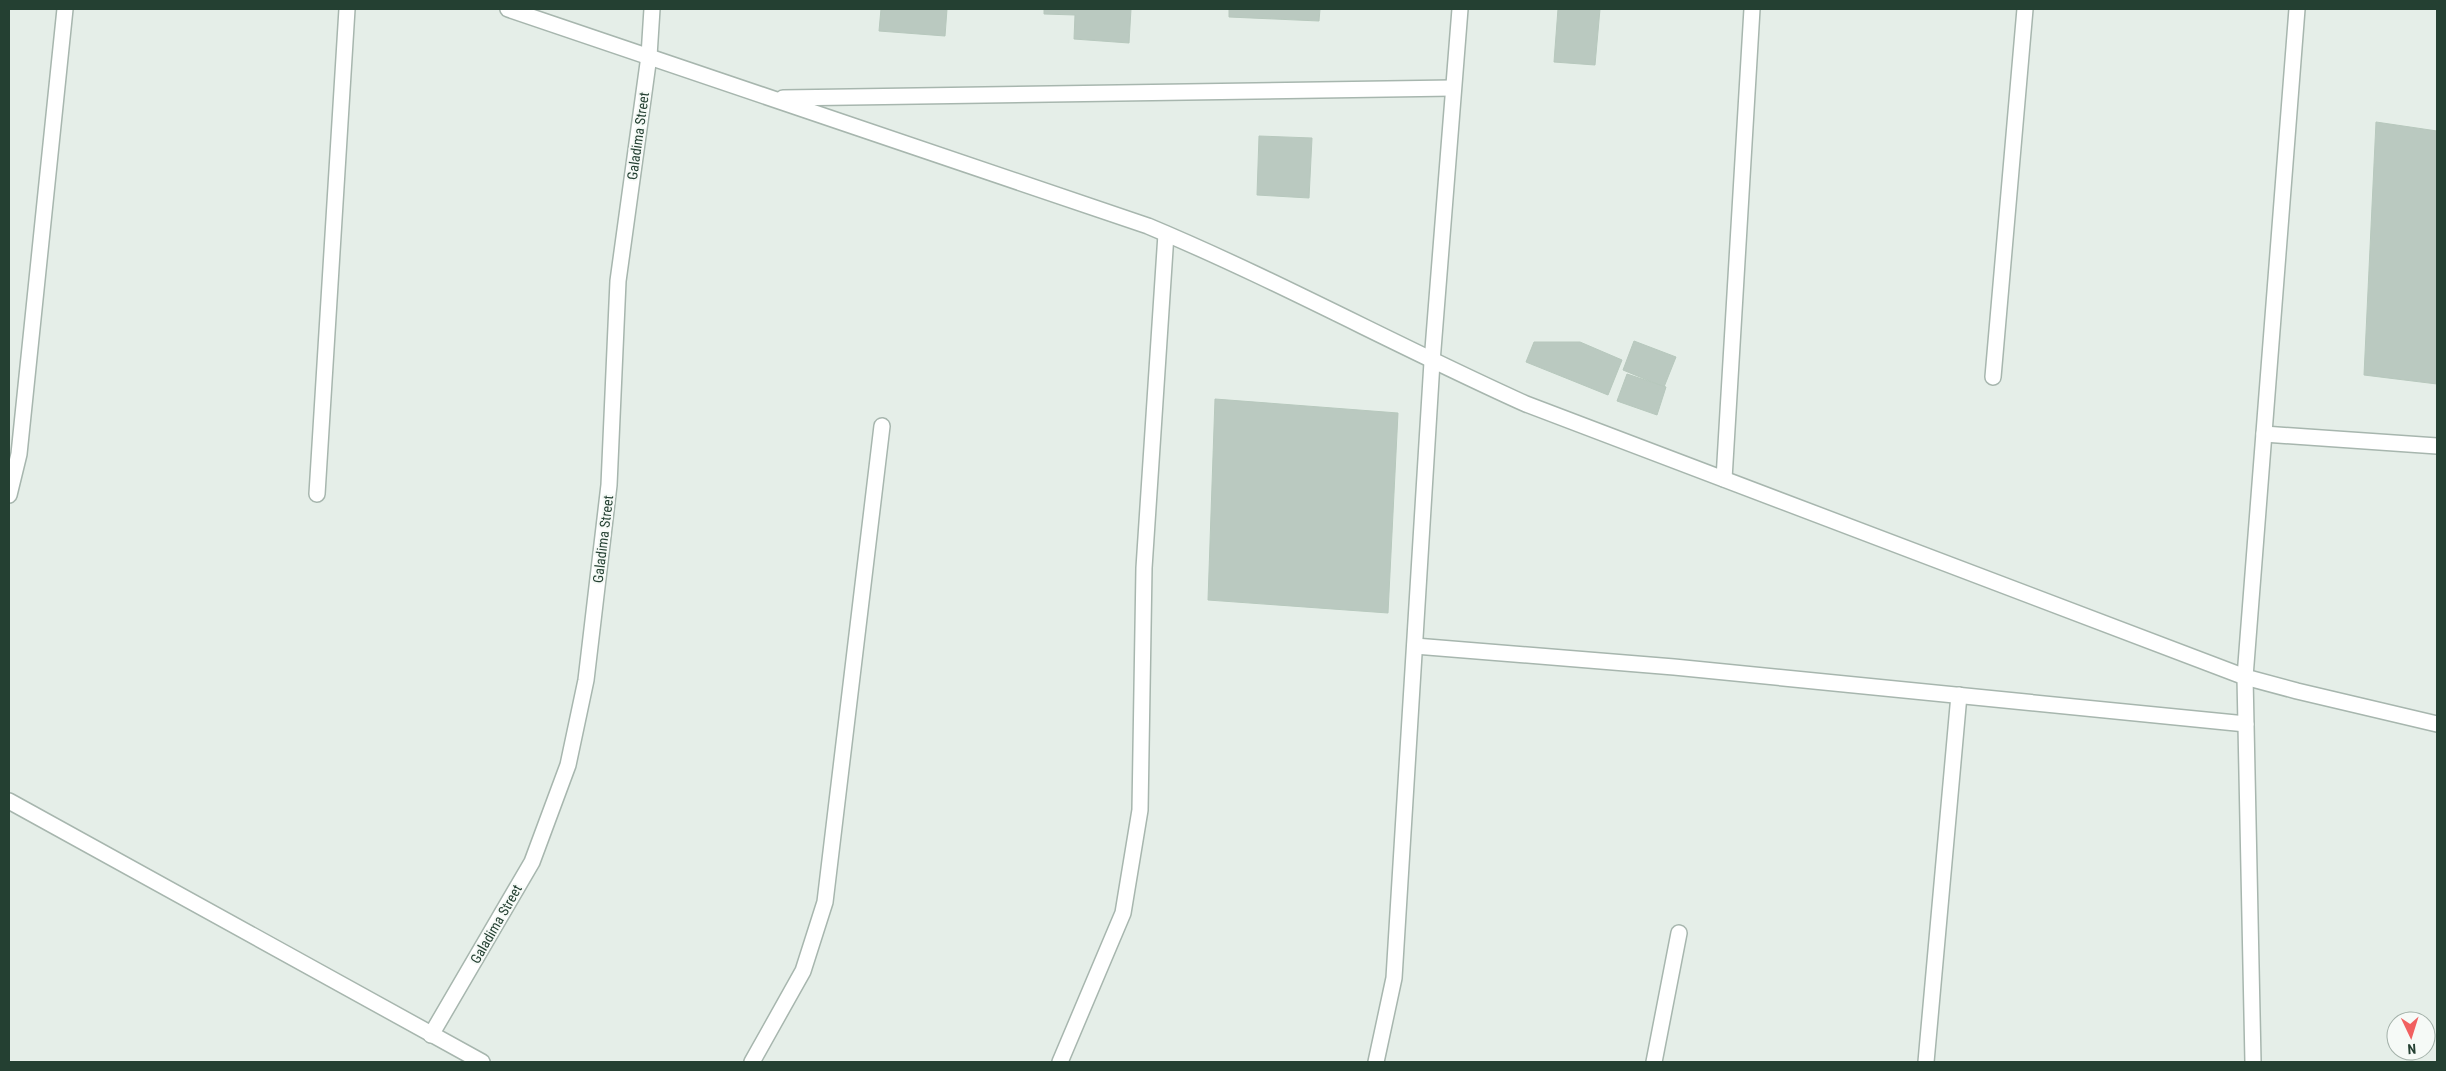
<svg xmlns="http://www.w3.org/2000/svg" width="2446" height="1071" font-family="'Roboto Condensed',sans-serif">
	<rect width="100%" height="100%" fill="#e5eee8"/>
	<g fill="#bac9c0" stroke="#b7c8bd">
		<polygon points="881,9 947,9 945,36 879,31"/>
		<polygon points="1044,9 1131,9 1129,43 1074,39 1075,15 1044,14"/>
		<polygon points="1229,9 1320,9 1319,21 1229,17"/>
		<polygon points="1558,9 1600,9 1595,65 1554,62"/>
		<polygon points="2376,122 2437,131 2437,384 2364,375"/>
		<polygon points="1259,136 1312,138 1309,198 1257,195"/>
		<polygon points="1634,341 1676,357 1664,387 1623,370"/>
		<polygon points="1534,342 1580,342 1622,360 1608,395 1526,362"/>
		<polygon points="1627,374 1666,387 1657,415 1617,401"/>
		<polygon points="1215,399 1398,413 1388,613 1208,600"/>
	</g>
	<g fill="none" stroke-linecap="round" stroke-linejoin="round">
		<g stroke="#a7b6ae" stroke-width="18">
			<g id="minor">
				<path d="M508,9L1148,226C1277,280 1399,347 1526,404L2245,677L2297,691L2437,724"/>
				<polyline points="783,98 1453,88"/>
				<polyline points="1993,377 2025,9"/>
				<polyline points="2264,434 2437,446"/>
				<polyline points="1724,479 1752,9"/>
				<polyline points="317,494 347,9"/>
				<polyline points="9,495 19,454 65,9"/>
				<polyline points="1415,646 1674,667 2246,724"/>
				<polyline points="431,1035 532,862 568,765 586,680 609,485 618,281 649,56 652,9"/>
				<polyline points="752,1062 803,971 825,902 882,426"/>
				<polyline points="1060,1062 1123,913 1140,810 1144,568 1166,234"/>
				<polyline points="1376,1062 1394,978 1432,362 1460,9"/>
				<polyline points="1654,1062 1679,933"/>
				<polyline points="1926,1062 1959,695"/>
				<polyline points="2253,1062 2245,677 2297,9"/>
			</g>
		</g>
		<g stroke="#a7b6ae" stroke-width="18">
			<polyline id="tertiary" points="9,801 482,1062"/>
		</g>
		<use href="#minor" stroke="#fff" stroke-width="15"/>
		<use href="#tertiary" stroke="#fff" stroke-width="15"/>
	</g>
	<g text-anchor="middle" stroke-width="4" stroke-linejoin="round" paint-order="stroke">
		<g font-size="14" fill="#244032" stroke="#f6faf7">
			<text transform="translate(638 136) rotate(-82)" y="5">Galadima Street</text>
			<text transform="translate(603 539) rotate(-83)" y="5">Galadima Street</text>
			<text transform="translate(496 924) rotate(-60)" y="5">Galadima Street</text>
		</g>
	</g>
	<rect width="2446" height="1071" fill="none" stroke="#244032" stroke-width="20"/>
	<g transform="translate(2411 1036) rotate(176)"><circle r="24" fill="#f6faf7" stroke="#a2b0a8"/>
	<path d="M0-4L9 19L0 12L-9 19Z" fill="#f16060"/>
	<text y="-8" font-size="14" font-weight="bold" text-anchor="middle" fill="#244032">N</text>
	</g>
</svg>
